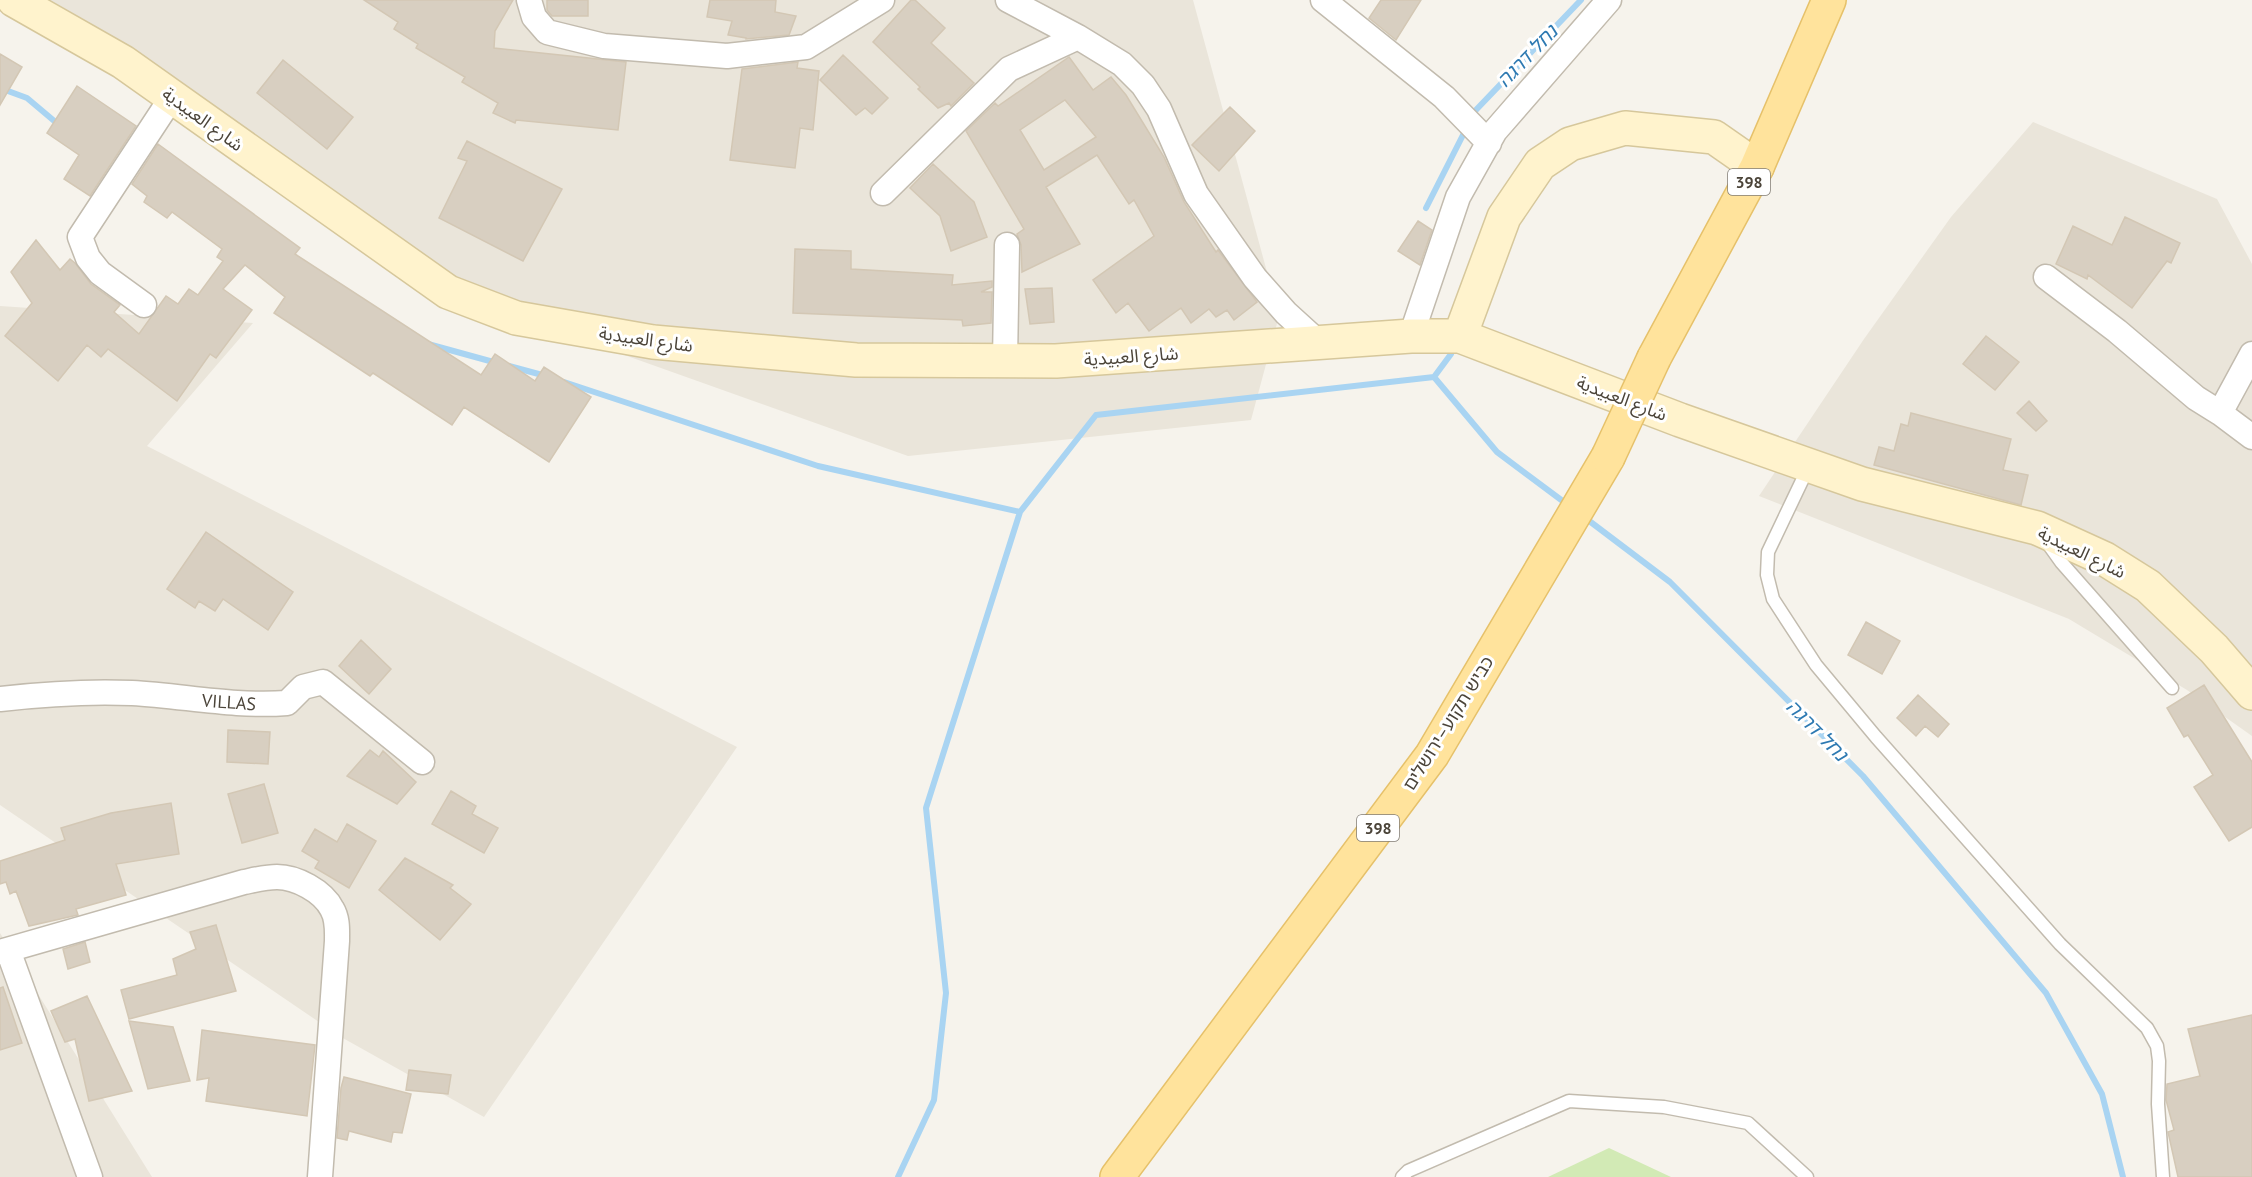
<svg xmlns="http://www.w3.org/2000/svg" width="2252" height="1177" viewBox="0 0 2252 1177" font-family="'PT Sans','Noto Sans Arabic','Noto Sans Hebrew',sans-serif">
<style>
.residential{fill:#eae5da}
.green{fill:#d2eab5}
.lines{fill:none;stroke-linecap:round;stroke-linejoin:round}
.stream{stroke:#a9d4f2;stroke-width:6}
.building{fill:#d8cfc1;stroke:#d3c7b4;stroke-width:1.5;fill-rule:evenodd}
.service-casing{stroke:#c2bbae;stroke-width:15}
.minor-casing{stroke:#c2bbae;stroke-width:27}
.secondary-casing{stroke:#d6c79b;stroke-width:36}
.primary-casing{stroke:#e6c16a;stroke-width:36}
.service{stroke:#fff;stroke-width:12}
.minor{stroke:#fff;stroke-width:24}
.secondary{stroke:#fff3cd;stroke-width:33}
.primary{stroke:#ffe39c;stroke-width:33}
.primary-bridge-casing{stroke:#e6c16a;stroke-width:36;stroke-linecap:butt}
.primary-bridge{stroke:#ffe39c;stroke-width:33}
.labels{text-anchor:middle;dominant-baseline:central;stroke-width:6;stroke-linejoin:round;paint-order:stroke}
.shield{fill:#fff;stroke:#817c74;stroke-width:1.5}
.shield-label{font-size:16px;font-weight:bold;fill:#4b4439}
.street-label{font-size:18px;fill:#4b4439;stroke:#fff}
.water-label{font-size:20px;font-style:italic;fill:#2e7ab2;stroke:#fff}
</style>
<rect width="100%" height="100%" fill="#f6f3ec"/>
<path class="residential" d="M0,0H1193L1279,316L1251,420L908,456L448,292Z
M2033,122L2217,199L2252,264V736L2187,690L2069,619L1759,496L1864,339L1951,217Z
M0,306L253,323L147,446L737,747L484,1117L341,1037L0,805Z
M0,933L152,1177H0Z"/>
<path class="green" d="M1609,1148L1671,1177H1548Z"/>
<g class="lines">
<path class="stream" d="M0,88L27,98L59,125
M1474,112L1581,0
M1426,208L1464,133
M428,344L497,363
M1451,354L1434,377L1497,452L1568,505
M509,366L546,376
M564,382L818,466L1020,512
M1584,517L1670,582L1863,776L2046,993L2102,1094L2123,1177
M898,1177L934,1100L946,993L926,808L1020,512L1096,415L1434,377"/>
</g>
<path class="building" d="M364,0H513L495,31L494,48L626,62L618,130L516,120L515,123L493,113L498,103L462,82L465,77L416,48L418,44L394,29L398,22Z
M547,0H588V16H552L547,10Z
M710,0H776L775,12L796,16L789,35L746,39V38L728,35L732,21L707,17Z
M911,0H915L945,28L931,43L974,83L951,106L949,103L938,108L918,89L920,87L873,42Z
M1381,0H1421L1396,40L1369,18Z
M0,54L22,67L0,105Z
M843,55L888,98L872,114L865,108L856,115L820,80Z
M1069,57L1093,90L1111,77L1126,95L1164,157L1184,202L1216,252L1218,250L1257,302L1234,320L1227,310L1216,317L1209,309L1191,323L1181,308L1149,331L1128,303L1116,313L1093,280L1154,236L1134,200L1129,204L1097,155L1046,187L1080,244L1022,272L1021,245L1017,234L1024,229L966,131L995,103L998,106ZM1065,100L1096,137L1044,170L1020,130Z
M283,60L353,117L327,149L257,93Z
M798,62L797,68L819,71L813,130L800,128L795,168L730,160L742,69Z
M77,86L136,126L90,196L64,179L79,155L47,133Z
M1230,107L1255,131L1219,171L1192,145Z
M467,141L562,189L523,261L439,218L467,161L458,158Z
M158,144L300,248L295,254L481,375L495,354L535,381L544,367L591,397L549,462L464,407L452,425L373,373L370,376L274,313L285,297L245,265L223,289L252,310L216,358L210,354L177,401L108,349L101,357L87,345L58,381L5,336L32,303L11,272L36,240L60,270L70,259L75,263L91,284L120,305L114,312L139,334L166,296L178,304L189,289L198,295L223,261L217,257L222,249L172,212L167,218L144,202L147,196L132,184Z
M933,164L974,202L987,237L951,251L940,216L910,188Z
M2125,217L2180,243L2171,263L2167,261L2132,308L2088,275L2087,279L2056,264L2073,226L2112,245Z
M1418,221L1432,230L1420,265L1398,251Z
M795,249L851,251V269L953,275L952,285L992,281V287L981,292H992L991,323L963,326L962,320L793,313Z
M1052,288L1054,322L1030,324L1025,289Z
M1986,336L2019,362L1995,390L1963,364Z
M2029,401L2047,421L2036,431L2017,413Z
M1911,413L2011,439L2003,470L2028,475L2021,505L1874,465L1879,447L1894,451L1901,424L1908,426Z
M206,532L293,592L268,630L223,599L215,611L199,601L195,608L167,589Z
M1866,622L1900,641L1882,674L1848,655Z
M361,640L391,669L369,694L339,666Z
M2204,685L2252,762V827L2229,841L2194,787L2213,775L2188,735L2184,737L2167,708Z
M1918,695L1949,724L1938,737L1925,726L1916,736L1897,718Z
M228,730L270,732L268,764L227,762Z
M370,750L379,757L383,751L416,782L397,804L347,776Z
M264,784L278,833L242,843L228,794Z
M451,791L476,806L472,814L498,828L484,853L432,824Z
M171,803L179,854L116,864L126,895L76,909L78,915L29,926L16,891L10,894L6,882L0,884V861L65,840L61,828L111,813Z
M347,824L376,841L349,888L315,868L319,861L302,851L315,829L337,842Z
M405,858L453,885L450,888L471,904L440,940L379,890Z
M216,925L236,991L129,1019L121,990L177,975L173,959L196,949L190,932Z
M85,942L90,962L68,969L63,949Z
M3,987L22,1043L0,1050V988Z
M87,996L132,1091L89,1101L75,1039L65,1042L51,1011Z
M2252,1015V1177H2178L2168,1132L2174,1130L2166,1100L2167,1084L2200,1076L2188,1029Z
M129,1021L173,1027L190,1081L148,1089Z
M202,1030L315,1045L307,1116L206,1101L209,1078L197,1080Z
M409,1070L451,1075L448,1094L406,1090Z
M344,1077L411,1094L402,1133L393,1132L391,1142L349,1131L347,1140L337,1138L341,1088Z"/>
<g class="lines">
<defs>
<path id="service" d="M1809,466L1768,552L1767,575L1773,599L1816,665L1876,737L2060,944L2147,1028L2157,1046L2159,1061L2158,1104L2163,1177
M2046,541L2061,562L2172,688
M1402,1177L1408,1171L1569,1101L1664,1107L1748,1123L1807,1177"/>
<path id="minor" d="M529,0L534,17L547,32L604,46L727,56L806,47L882,0
M1008,0L1078,37L1122,64L1143,85L1159,109L1196,194L1255,278L1286,313L1319,343
M1323,0L1444,97L1489,143
M883,193L1009,69L1078,37
M2046,277L2117,331L2196,398L2220,413L2252,437
M144,305L100,273L88,258L80,237L172,97
M1411,336L1458,197L1495,131L1609,0
M1005,361L1007,245
M2220,413L2252,354
M0,699C44,694 88,691 132,693C185,696 235,707 287,703L303,687L323,682L422,762
M8,950L90,1177
M0,952L244,882C254,880 266,877 277,877C296,877 323,891 332,909C338,919 337,930 337,941L320,1177"/>
<path id="secondary" d="M14,0L123,62L448,292L516,318L653,342L856,360L1056,361L1411,336H1460L1680,420L1862,484L2037,528L2105,559L2148,586L2214,649L2252,693
M1460,336L1504,217L1540,164L1570,144L1625,128L1714,137L1757,167"/>
<path id="primary" d="M1654,358L1757,167L1829,0
M1117,1177L1432,755L1608,457"/>
</defs>
<use href="#service" class="service-casing"/>
<use href="#minor" class="minor-casing"/>
<use href="#secondary" class="secondary-casing"/>
<use href="#primary" class="primary-casing"/>
<use href="#service" class="service"/>
<use href="#minor" class="minor"/>
<use href="#secondary" class="secondary"/>
<use href="#primary" class="primary"/>
<defs>
<path id="primary-bridge" d="M1608,457L1654,358"/>
</defs>
<use href="#primary-bridge" class="primary-bridge-casing"/>
<use href="#primary-bridge" class="primary-bridge"/>
</g>
<g class="labels">
<g class="shield">
<rect x="1728" y="169" width="42" height="26" rx="4.5"/>
<rect x="1357" y="815" width="42" height="26" rx="4.5"/>
</g>
<g class="shield-label">
<text x="1749" y="182">398</text>
<text x="1378" y="828">398</text>
</g>
<g class="street-label">
<text transform="translate(203 119) rotate(36)">شارع العبيدية</text>
<text transform="translate(646 339) rotate(8)">شارع العبيدية</text>
<text transform="translate(1131 356) rotate(-4)">شارع العبيدية</text>
<text transform="translate(1622 398) rotate(21)">شارع العبيدية</text>
<text transform="translate(2082 552) rotate(26)">شارع العبيدية</text>
<text transform="translate(229 702) rotate(4)">VILLAS</text>
<text transform="translate(1448 723) rotate(-58)">כביש תקוע–ירושלים</text>
</g>
<g class="water-label">
<text transform="translate(1527 56) rotate(-46)">נחל דרגה</text>
<text transform="translate(1817 730) rotate(45)">נחל דרגה</text>
</g>
</g>
</svg>
